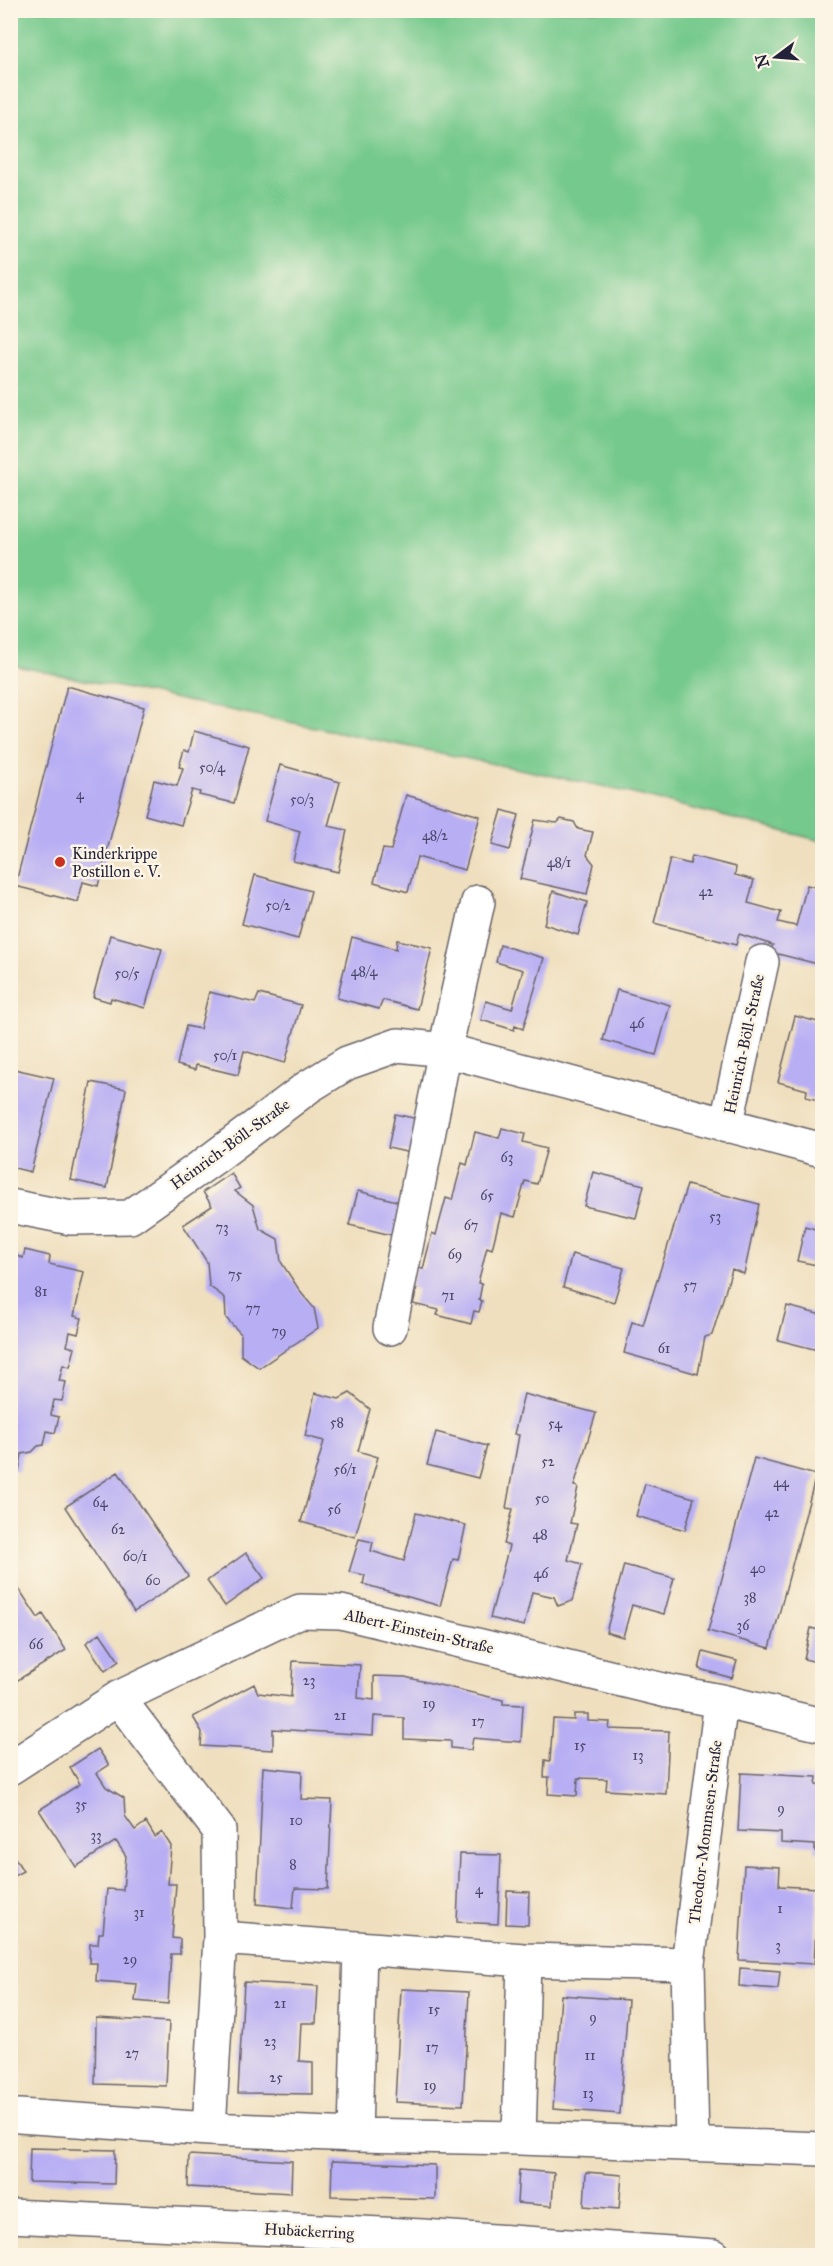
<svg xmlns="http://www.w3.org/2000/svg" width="833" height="2266" viewBox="0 0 833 2266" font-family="'IM FELL Great Primer',serif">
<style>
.green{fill:#75c98c;stroke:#4c7664;stroke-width:1.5}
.building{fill:#b8aef4}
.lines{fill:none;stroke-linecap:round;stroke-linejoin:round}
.minor-casing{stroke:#6a6469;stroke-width:36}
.minor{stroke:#fff;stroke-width:33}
.poi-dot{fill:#c8321e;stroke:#fcf5e5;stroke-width:2}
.labels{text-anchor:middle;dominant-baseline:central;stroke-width:5;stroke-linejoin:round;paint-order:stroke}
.number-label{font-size:14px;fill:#484569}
.poi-label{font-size:16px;fill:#22223b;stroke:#fcf5e5;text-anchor:start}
.street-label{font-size:16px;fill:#22223b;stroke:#fcf5e5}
</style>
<rect width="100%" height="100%" fill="#fcf5e5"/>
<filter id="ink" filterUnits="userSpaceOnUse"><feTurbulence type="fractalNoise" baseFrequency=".0167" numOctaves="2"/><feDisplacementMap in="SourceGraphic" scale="12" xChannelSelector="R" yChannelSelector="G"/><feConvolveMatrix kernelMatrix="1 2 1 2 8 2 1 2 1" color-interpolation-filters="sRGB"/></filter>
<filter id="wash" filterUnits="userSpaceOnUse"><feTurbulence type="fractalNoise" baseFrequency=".008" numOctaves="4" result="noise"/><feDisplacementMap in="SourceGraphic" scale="24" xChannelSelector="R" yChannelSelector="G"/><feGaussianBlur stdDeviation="1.35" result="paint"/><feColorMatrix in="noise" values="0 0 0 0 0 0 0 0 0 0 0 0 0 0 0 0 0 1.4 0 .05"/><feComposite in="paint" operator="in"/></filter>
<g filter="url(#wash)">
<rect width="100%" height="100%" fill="#efdfbe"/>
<path class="green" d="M11,10L822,11V841L602,786L11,665Z"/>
<g id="blocks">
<path class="building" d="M67,686L144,707L98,886L83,882L78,902L15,886Z
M194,731L249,746L234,803L199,795L200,792L192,790L181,825L145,815L154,780L177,786L183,768L179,767L184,750L189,752Z
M280,765L340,782L328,826L347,830L338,872L293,861L300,831L265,821Z
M406,795L480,816L465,870L417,857L408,892L374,882L383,849L391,850Z
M502,810L519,815L510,850L492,845Z
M561,819L574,822L578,829L593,832L587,855L594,864L587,894L520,879L535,820L557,823Z
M692,856L736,867L735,875L754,880L748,903L781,912L778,922L796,926L807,885L822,889V965L770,952L773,945L739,934L736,945L654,923L670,859L690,864Z
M255,875L311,891L298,939L242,924Z
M553,891L587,902L578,935L544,924Z
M110,935L162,949L145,1008L111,998L110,1002L93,997Z
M352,937L396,949L397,940L432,948L417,1009L383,1000L379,1009L337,998Z
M500,945L544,958L523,1029L515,1026L514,1030L481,1020L486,1001L512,1009L523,970L496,962Z
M617,990L670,1005L656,1055L603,1040Z
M209,992L255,1003L259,994L301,1005L285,1063L244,1051L238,1075L196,1065L195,1070L177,1065L186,1026L200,1029Z
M795,1016L822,1023V1101L806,1097L807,1090L778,1082Z
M10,1068L54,1078L31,1172L10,1167Z
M91,1082L126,1089L107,1188L71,1180Z
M395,1114L427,1121L420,1155L388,1148Z
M502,1128L525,1134L523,1142L547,1148L537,1184L525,1181L515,1217L501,1213L492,1249L487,1247L478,1283L482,1284L479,1300L482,1301L479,1312L474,1311L471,1324L437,1315L439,1310L413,1304L417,1289L411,1287L416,1267L423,1269L432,1233L436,1235L446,1198L452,1200L462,1163L467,1165L475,1132L499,1138Z
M593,1172L644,1185L636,1218L584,1206Z
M231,1173L240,1188L235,1191L253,1205L260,1229L278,1239L281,1262L302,1294L314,1308L318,1328L259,1368L241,1355V1334L226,1318L225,1298L209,1286L207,1262L183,1225L212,1206L203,1192Z
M687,1185L759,1204L744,1274L732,1269L712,1335L705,1337L698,1374L624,1353L632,1322L643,1325Z
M358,1191L408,1204L400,1237L349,1225Z
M805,1226L822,1231V1266L797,1261Z
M25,1250L50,1256L49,1264L84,1272L74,1316L82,1318L78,1334L70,1332L67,1346L75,1348L70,1367L63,1365L59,1381L66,1382L62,1401L54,1400L51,1415L59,1417L55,1433L47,1431L44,1445L38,1446L32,1452L22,1454L19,1471L10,1469V1266L13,1255L23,1258Z
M572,1254L624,1268L614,1302L563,1287Z
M787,1306L822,1315V1351L778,1340Z
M315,1393L339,1399L350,1393L370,1409L358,1451L378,1457L355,1537L301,1522L324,1441L305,1436Z
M524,1394L596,1413L574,1486L578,1487L570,1523L577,1524L568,1560L582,1564L572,1601L558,1606L554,1597L532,1592L524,1626L490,1618L509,1546L504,1544L513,1509L506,1508L519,1435L514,1434Z
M436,1432L487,1446L478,1478L427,1465Z
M754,1458L816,1475L770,1648L708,1631Z
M118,1472L188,1576L134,1612L65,1507Z
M645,1484L694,1498L685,1530L636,1516Z
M416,1513L466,1525L458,1560L453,1559L440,1606L363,1584L365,1575L349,1572L359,1539L373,1542L371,1551L404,1561Z
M246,1553L264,1578L225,1606L207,1581Z
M624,1565L674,1578L664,1614L632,1605L623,1637L606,1632Z
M10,1586L13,1589L17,1586L38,1618L43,1614L66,1650L10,1685Z
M811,1628L822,1631L821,1663L804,1659Z
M100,1633L119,1661L105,1671L86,1643Z
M703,1652L737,1661L732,1678L699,1669Z
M293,1661L360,1665L358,1698L374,1700V1676L405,1677L503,1700V1704L523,1705L521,1742L473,1738L471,1750L451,1748V1741L404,1739V1718L374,1716L373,1735L273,1729V1750L201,1746L202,1732L193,1717L254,1684L258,1693L291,1697Z
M574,1714H588V1721L610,1722L609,1729L669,1731L666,1794L606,1790L607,1779L578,1778L577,1796L548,1794L549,1777H544L545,1760L550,1761L553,1719L574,1720Z
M98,1749L109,1765L97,1773L106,1787L124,1798L125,1816L135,1830L146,1822L155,1837L162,1832L171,1846L168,1884H176L172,1938L180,1939V1954H171L168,2004L135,2001L137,1984L96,1981L97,1963H89L90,1944H98L99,1933H103L107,1889L123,1890L126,1856L116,1841L76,1867L39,1810L80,1784L70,1767Z
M263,1767L302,1771L301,1799L332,1800L328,1889L295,1888L293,1908L257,1904Z
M741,1773L817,1777L816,1785H822V1852L815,1851V1845L781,1843V1833L738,1831Z
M10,1850L23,1871L10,1878Z
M460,1854L501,1855L498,1924L457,1922Z
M744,1865L780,1867L779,1886L818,1888L814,1964L739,1960Z
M507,1891L529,1892L528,1925L506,1924Z
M740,1968L780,1971L778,1989L739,1986Z
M244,1982L318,1986L316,2023H301L299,2061L313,2062V2094L238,2093Z
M401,1989L469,1992L463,2105L395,2102Z
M561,1995L628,2000L620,2114L553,2109Z
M96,2018L169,2022L166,2086L95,2084Z
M30,2148L115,2150L114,2184L29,2182Z
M189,2155L292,2161L291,2193L188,2187Z
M332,2161L435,2165V2199L331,2196Z
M519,2170L554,2173L552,2206L517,2203Z
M586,2172L622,2175L619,2209L584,2206Z"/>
</g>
</g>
<g filter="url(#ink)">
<use href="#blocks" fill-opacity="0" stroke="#6a6469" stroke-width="1.5"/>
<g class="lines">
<defs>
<path id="minor" d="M726,1126L762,962
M10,1206L71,1218L130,1217L215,1157L308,1087L347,1063L398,1045L445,1050L822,1150
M390,1328L445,1050L478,902
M118,1698L219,1830L220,1938L209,2129
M10,1768L118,1698L300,1611L341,1612L667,1691L721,1701L822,1725
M220,1938L524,1960L688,1964
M19,2116L209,2129L355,2135L519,2138L822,2149
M355,2135L360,1949
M519,2138L524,1960
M692,2143L688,1964L721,1701
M10,2216L423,2236L714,2256"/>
</defs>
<use href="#minor" class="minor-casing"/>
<use href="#minor" class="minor"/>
</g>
</g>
<circle class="poi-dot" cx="60" cy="862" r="6"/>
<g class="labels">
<g class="number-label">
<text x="212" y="767">50/4</text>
<text x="80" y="794">4</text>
<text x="302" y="799">50/3</text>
<text x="435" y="835">48/2</text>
<text x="559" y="862">48/1</text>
<text x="706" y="891">42</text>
<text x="278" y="905">50/2</text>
<text x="364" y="971">48/4</text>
<text x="127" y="973">50/5</text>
<text x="637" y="1023">46</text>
<text x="225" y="1055">50/1</text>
<text x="507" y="1157">63</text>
<text x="487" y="1195">65</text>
<text x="715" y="1216">53</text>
<text x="471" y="1225">67</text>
<text x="222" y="1227">73</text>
<text x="455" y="1254">69</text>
<text x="235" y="1274">75</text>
<text x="690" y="1285">57</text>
<text x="41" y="1291">81</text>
<text x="448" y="1295">71</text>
<text x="253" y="1308">77</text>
<text x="279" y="1331">79</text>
<text x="664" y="1348">61</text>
<text x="337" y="1422">58</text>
<text x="555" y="1423">54</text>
<text x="548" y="1461">52</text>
<text x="345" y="1469">56/1</text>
<text x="781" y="1482">44</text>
<text x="542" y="1498">50</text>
<text x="100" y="1502">64</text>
<text x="334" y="1509">56</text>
<text x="772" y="1512">42</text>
<text x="118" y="1529">62</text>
<text x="540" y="1534">48</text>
<text x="135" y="1556">60/1</text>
<text x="758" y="1568">40</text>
<text x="541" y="1573">46</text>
<text x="153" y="1580">60</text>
<text x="750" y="1597">38</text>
<text x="743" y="1625">36</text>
<text x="36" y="1644">66</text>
<text x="309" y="1680">23</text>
<text x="429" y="1703">19</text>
<text x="340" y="1715">21</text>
<text x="478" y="1721">17</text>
<text x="580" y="1745">15</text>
<text x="638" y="1755">13</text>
<text x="81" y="1804">35</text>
<text x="781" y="1808">9</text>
<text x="296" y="1820">10</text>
<text x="96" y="1835">33</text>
<text x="293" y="1864">8</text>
<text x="479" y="1889">4</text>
<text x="780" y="1908">1</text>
<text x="139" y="1912">31</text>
<text x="778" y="1945">3</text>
<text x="130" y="1959">29</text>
<text x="280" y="2003">21</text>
<text x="434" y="2009">15</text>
<text x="593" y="2017">9</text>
<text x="270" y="2041">23</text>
<text x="432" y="2047">17</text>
<text x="132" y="2053">27</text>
<text x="590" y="2055">11</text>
<text x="276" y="2077">25</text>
<text x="430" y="2085">19</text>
<text x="588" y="2093">13</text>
</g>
<g class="poi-label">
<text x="72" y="853">Kinderkrippe<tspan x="72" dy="18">Postillon e. V.</tspan></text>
</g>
<g class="street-label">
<text transform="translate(744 1044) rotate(-78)">Heinrich-Böll-Straße</text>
<text transform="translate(230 1144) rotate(-36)">Heinrich-Böll-Straße</text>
<text transform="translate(419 1631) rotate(13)">Albert-Einstein-Straße</text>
<text transform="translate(705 1832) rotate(-83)">Theodor-Mommsen-Straße</text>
<text transform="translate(309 2231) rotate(3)">Hubäckerring</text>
</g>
</g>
<rect width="833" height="2266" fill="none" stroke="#fcf5e5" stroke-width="36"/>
<g transform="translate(776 57) rotate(254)" stroke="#fcf5e5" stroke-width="4.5" paint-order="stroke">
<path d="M0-4.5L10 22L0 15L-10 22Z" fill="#22223b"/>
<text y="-9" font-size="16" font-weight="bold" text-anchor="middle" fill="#22223b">N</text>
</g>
</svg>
